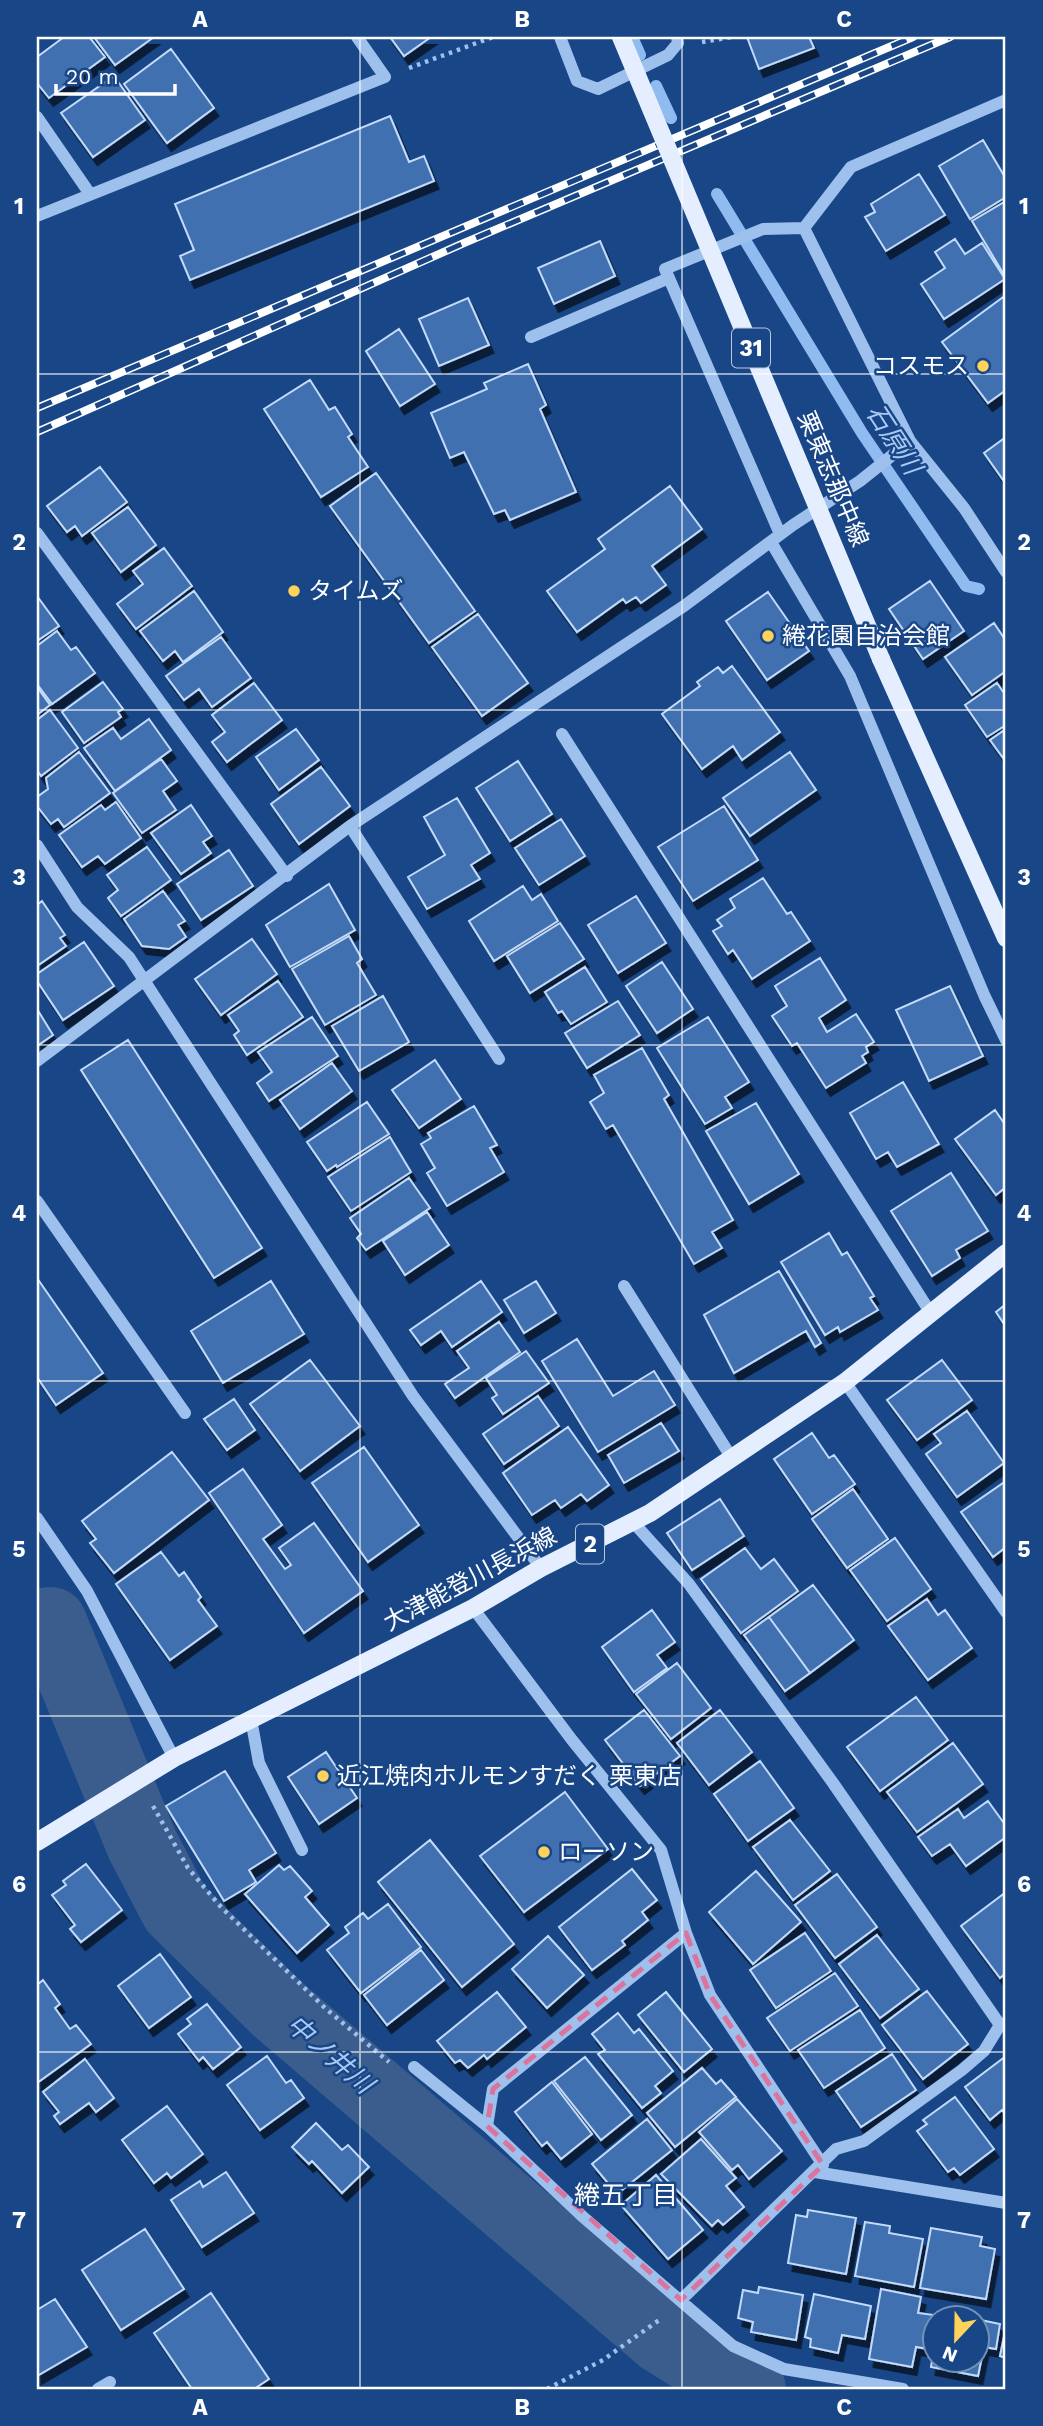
<svg xmlns="http://www.w3.org/2000/svg" width="1043" height="2426" viewBox="0 0 1043 2426" font-family="'Work Sans','Noto Sans JP',sans-serif">
<style>
.lines{fill:none;stroke-linecap:round;stroke-linejoin:round}
.stream{stroke:#90bbf0;stroke-width:12}
.river{stroke:#3a5d8d;stroke-width:72}
.building{fill:#4070b0;stroke:#c3dbfa;stroke-width:2;filter:url(#shadow)}
.path{stroke:#9ec0ed;stroke-width:4.5;stroke-dasharray:3.5 5;stroke-linecap:butt}
.minor{stroke:#9ec0ed;stroke-width:12}
.major{stroke:#e4eeff;stroke-width:18}
.rail-casing{stroke:#fff;stroke-width:8}
.rail{stroke:#184686;stroke-width:5;stroke-dasharray:16;stroke-linecap:butt}
.major-bridge{stroke:#e4eeff;stroke-width:18}
.marked{fill:none;stroke:#da749d;stroke-width:5;stroke-dasharray:14 9;stroke-linejoin:round}
.grid{fill:none;stroke:#fff;stroke-width:2;stroke-opacity:0.55}
.poi-dot{fill:#ffd25a;stroke:#184686;stroke-width:2.5}
.labels{text-anchor:middle;dominant-baseline:central;stroke-width:5;stroke-linejoin:round;paint-order:stroke}
.shield{fill:#184686;stroke:#bac8db;stroke-width:2}
.shield-label{font-size:23px;font-weight:bold;fill:#fff}
.poi-label{font-size:24px;fill:#fff;stroke:#184686;text-anchor:start}
.street-label{font-size:24px;fill:#fff;stroke:#184686}
.water-label{font-size:26px;font-style:italic;fill:#a9caf5;stroke:#184686}
.neighbourhood-label{font-size:26px;fill:#fff;stroke:#184686}
.neatline{fill:none;stroke:#fff;stroke-width:2.5}
.grid-label{font-size:23px;text-anchor:middle;font-weight:bold;fill:#fff}
</style>
<defs>
<filter id="shadow"><feDropShadow dx="4.5" dy="8" stdDeviation="0" flood-color="#0009"/></filter>
</defs>
<rect width="100%" height="100%" fill="#184686"/>
<g class="lines">
<path class="stream" d="M632,37L640,55
M656,86L671,118
M717,194L862,433L966,586L979,589
M37,1595L51,1623"/>
<path class="river" d="M37,1625L51,1623L142,1844L176,1909L279,2010L662,2338L736,2384L750,2389"/>
</g>
<path class="building" d="M64,37L90,38L105,57L49,98L37,83V57Z
M94,37H154L115,65Z
M390,37H431L404,56Z
M747,37H809L814,48L759,69Z
M171,49L214,108L167,143L124,84Z
M114,76L145,120L93,157L61,113Z
M390,116L409,162L424,156L434,181L190,280L180,256L194,250L175,204Z
M983,140L1006,179V197L970,219L939,166Z
M919,174L945,215L886,251L865,217L875,212L871,204Z
M1006,201V272L1003,273L972,221Z
M955,239L965,254L982,243L1005,279L944,319L921,284L945,268L935,252Z
M600,241L615,276L554,304L538,268Z
M1006,295V390L988,403L942,342Z
M468,298L489,345L439,366L419,319Z
M399,329L435,384L400,406L366,351Z
M528,364L546,405L540,409L576,492L510,520L505,510L494,514L464,452L450,458L431,413L487,389L484,383Z
M310,380L329,410L335,407L352,434L348,437L368,467L321,497L264,409Z
M1006,437V484L984,453Z
M100,467L127,502L82,536L75,526L67,532L47,506Z
M376,473L475,611L429,643L330,506Z
M670,486L702,529L652,566L666,585L641,603L636,597L626,603L623,599L577,632L547,591L605,549L598,539Z
M128,507L156,545L121,572L92,533Z
M164,548L192,586L136,629L117,604L143,584L133,571Z
M930,581L964,631L923,659L889,609Z
M194,591L223,632L183,662L175,651L163,661L140,631Z
M768,592L809,651L767,680L726,621Z
M37,596L59,626L37,641Z
M478,614L528,683L482,716L432,647Z
M994,623L1006,641V671L972,695L945,657Z
M57,631L71,650L76,647L95,673L52,704L37,684V646Z
M221,637L251,678L212,707L199,689L184,700L166,676Z
M732,666L780,732L742,760L733,746L702,769L662,714L700,686L697,682L718,667L723,673Z
M103,682L123,709L118,712L121,717L84,743L62,712Z
M254,683L282,720L227,762L212,742L225,732L212,715Z
M997,683L1006,696V725L987,737L965,705Z
M37,687L50,705L37,715Z
M50,710L78,748L41,776L37,770V720Z
M149,719L171,750L115,791L84,748L113,728L121,739Z
M296,729L319,760L279,790L256,757Z
M1006,729V762L990,740Z
M79,752L110,793L64,827L58,819L51,824L37,806V797L48,789L46,778Z
M790,752L816,790L750,836L723,798Z
M161,759L177,781L163,791L176,810L142,833L113,793Z
M518,761L552,814L510,841L476,788Z
M321,767L350,806L299,844L271,804Z
M457,798L490,853L471,865L480,879L427,909L408,877L445,855L424,817Z
M116,802L141,838L105,864L98,856L82,867L59,835L101,805L105,810Z
M191,805L212,836L203,842L211,853L181,874L151,833Z
M724,806L758,860L693,901L658,847Z
M561,819L585,856L539,885L515,848Z
M147,847L171,880L121,916L108,898L118,890L107,875Z
M229,850L253,886L201,920L177,884Z
M763,878L787,914L791,912L810,941L752,979L733,950L728,954L713,931L722,926L717,920L735,908L730,899Z
M329,884L355,930L290,967L266,925Z
M523,886L532,900L541,894L558,921L494,961L469,921Z
M163,891L185,921L178,925L186,937L169,949L142,946L124,919Z
M636,896L666,943L618,973L588,925Z
M42,901L65,935L60,938L66,946L37,966V905Z
M560,923L584,959L530,993L507,956Z
M349,936L362,959L357,963L376,995L325,1025L292,969Z
M252,939L277,974L221,1015L195,979Z
M84,942L114,986L63,1020L37,981V974Z
M820,958L846,1000L819,1018L827,1032L856,1014L874,1042L866,1047L868,1052L862,1056L866,1063L826,1088L797,1043L792,1046L772,1016L787,1006L775,986Z
M662,962L693,1009L657,1033L626,986Z
M585,967L607,1002L571,1024L562,1011L558,1013L545,992Z
M278,981L303,1017L247,1055L234,1035L239,1031L228,1015Z
M950,986L983,1056L929,1081L896,1010Z
M383,996L409,1042L359,1071L332,1026Z
M618,1001L640,1035L587,1068L565,1033Z
M37,1009L53,1035L37,1046Z
M312,1017L338,1056L269,1101L257,1083L272,1072L258,1052Z
M708,1017L749,1082L725,1097L732,1108L705,1124L657,1048Z
M128,1040L262,1248L214,1278L81,1070Z
M642,1048L669,1095L664,1099L733,1220L712,1232L722,1248L694,1264L613,1125L606,1129L590,1102L604,1093L594,1075Z
M435,1060L461,1099L419,1128L392,1090Z
M332,1063L352,1091L300,1129L280,1100Z
M903,1082L939,1144L897,1167L888,1152L876,1159L850,1113Z
M367,1102L389,1134L337,1167L336,1165L327,1171L307,1142Z
M756,1103L799,1174L749,1204L706,1131Z
M474,1106L497,1145L490,1148L504,1172L447,1206L427,1173L435,1168L421,1144L431,1138L428,1133Z
M995,1110L1006,1126V1187L996,1195L955,1139Z
M390,1137L411,1172L351,1211L328,1177Z
M951,1173L988,1231L956,1250L960,1258L932,1276L891,1211Z
M409,1178L430,1208L366,1250L357,1238L361,1234L350,1218Z
M427,1212L449,1245L405,1275L383,1241Z
M829,1233L842,1255L847,1252L874,1296L870,1298L878,1310L840,1332L838,1327L825,1335L781,1262Z
M779,1271L821,1343L815,1347L806,1331L734,1373L704,1315Z
M37,1278L103,1373L56,1405L37,1377Z
M271,1281L304,1334L223,1383L191,1331Z
M481,1281L502,1312L452,1347L441,1331L421,1345L410,1330Z
M536,1281L556,1313L524,1333L504,1300Z
M1006,1304V1327L996,1312Z
M499,1322L520,1352L455,1398L445,1384L469,1368L457,1351Z
M577,1339L613,1396L654,1371L675,1405L598,1452L542,1361Z
M526,1351L549,1383L503,1414L492,1398L497,1395L486,1378Z
M310,1360L360,1426L300,1471L250,1404Z
M942,1360L972,1400L917,1440L887,1400Z
M538,1396L559,1426L504,1464L483,1434Z
M234,1399L255,1430L227,1450L204,1419Z
M967,1411L1004,1463L957,1497L926,1454L941,1443L934,1434Z
M661,1423L679,1451L624,1483L608,1455Z
M568,1427L609,1485L587,1501L581,1494L561,1508L555,1500L532,1515L503,1473Z
M812,1433L829,1458L834,1455L855,1484L812,1514L774,1459Z
M364,1447L419,1525L368,1562L312,1483Z
M172,1452L209,1500L114,1573L90,1543L96,1539L82,1521Z
M243,1469L282,1525L263,1539L285,1569L291,1565L279,1548L314,1523L363,1591L304,1633L209,1493Z
M1006,1481V1547L993,1557L961,1512Z
M853,1489L888,1539L847,1568L812,1519Z
M720,1499L744,1536L692,1570L667,1533Z
M895,1538L931,1589L887,1621L850,1570Z
M745,1548L761,1569L774,1559L798,1591L741,1633L701,1579Z
M161,1552L179,1576L184,1572L201,1597L198,1600L217,1626L170,1660L116,1584Z
M813,1585L854,1640L810,1673L769,1617Z
M927,1599L938,1615L945,1610L972,1648L928,1680L888,1626Z
M652,1610L675,1642L657,1655L667,1668L634,1692L602,1647Z
M769,1617L810,1673L785,1691L744,1635Z
M677,1663L711,1708L671,1739L636,1694Z
M916,1697L948,1740L880,1791L847,1747Z
M644,1710L680,1756L640,1786L605,1740Z
M720,1710L752,1752L709,1785L677,1743Z
M953,1743L983,1784L917,1832L887,1792Z
M326,1752L357,1798L319,1824L288,1777Z
M760,1761L794,1808L748,1841L714,1794Z
M225,1771L276,1853L249,1870L256,1882L224,1901L166,1806Z
M565,1792L608,1849L524,1912L480,1856Z
M988,1801L1006,1826V1837L966,1866L950,1844L932,1856L918,1837L958,1809L964,1818Z
M790,1820L830,1871L793,1900L753,1847Z
M430,1840L514,1944L462,1987L378,1882Z
M86,1864L122,1910L81,1942L70,1929L75,1925L52,1895L66,1885L63,1881Z
M279,1865L284,1870L290,1866L312,1891L305,1897L329,1925L297,1953L245,1894Z
M632,1869L657,1900L642,1912L648,1920L622,1941L625,1945L592,1970L559,1927Z
M756,1871L801,1922L753,1964L709,1912Z
M837,1874L877,1927L835,1958L795,1905Z
M1006,1892V1973L1000,1978L961,1926Z
M388,1904L421,1947L361,1993L327,1950L349,1933L345,1927L363,1913L368,1919Z
M805,1933L831,1971L776,2008L750,1970Z
M877,1935L919,1989L880,2018L839,1964Z
M548,1936L584,1975L547,2008L512,1969Z
M421,1950L444,1980L387,2025L364,1995Z
M160,1954L191,1997L149,2028L118,1986Z
M835,1973L858,2006L790,2051L767,2018Z
M43,1980L60,2004L55,2008L70,2029L76,2025L91,2044L37,2083V1985Z
M927,1991L968,2044L923,2079L882,2025Z
M497,1992L526,2027L487,2059L484,2055L468,2068L460,2060L455,2063L437,2041Z
M666,1992L712,2049L684,2072L638,2015Z
M207,2004L241,2047L213,2069L203,2057L199,2061L178,2034L191,2024L187,2019Z
M860,2010L885,2048L824,2088L798,2050Z
M618,2013L634,2033L639,2029L673,2071L655,2086L661,2093L642,2108L598,2054L605,2050L592,2034Z
M892,2054L916,2090L861,2127L836,2091Z
M267,2056L286,2083L291,2080L304,2098L260,2130L227,2085Z
M1006,2056V2115L1002,2110L990,2120L965,2087Z
M585,2057L632,2115L601,2140L554,2081Z
M85,2059L114,2098L96,2112L89,2103L60,2124L54,2116L59,2112L43,2092Z
M702,2068L716,2084L721,2080L736,2097L675,2147L647,2113Z
M552,2082L592,2134L561,2159L547,2142L542,2146L515,2112Z
M955,2097L994,2149L960,2175L954,2168L948,2172L917,2131L927,2124L923,2120Z
M737,2099L782,2151L749,2179L738,2165L732,2170L699,2132Z
M167,2106L203,2154L171,2178L167,2173L154,2183L122,2140Z
M647,2119L672,2150L617,2194L592,2164Z
M316,2123L342,2150L348,2145L369,2167L342,2193L312,2161L309,2164L292,2147Z
M701,2139L736,2178L726,2186L744,2207L723,2225L718,2220L712,2226L661,2174Z
M226,2172L254,2213L202,2247L171,2200L200,2181L203,2187Z
M656,2175L703,2230L668,2259L621,2205Z
M808,2210L856,2218L846,2274L788,2263L796,2215L807,2217Z
M865,2222L890,2226L889,2233L923,2239L914,2287L855,2276Z
M931,2228L982,2237L980,2246L995,2249L986,2299L920,2288Z
M145,2229L184,2289L121,2330L82,2270Z
M759,2287L803,2295L796,2340L751,2332L753,2322L738,2318L743,2290L758,2293Z
M881,2289L921,2297L918,2313L934,2315L928,2349L916,2347L912,2367L869,2359Z
M211,2293L269,2379L254,2389H192L154,2333Z
M814,2294L871,2306L865,2339L842,2335L838,2353L810,2347L811,2339L805,2337Z
M55,2299L87,2347L37,2376V2310Z
M976,2319L1000,2324L996,2349L984,2347L978,2376L931,2367L934,2347V2360H976Z
M1006,2327V2358L1000,2356Z"/>
<g class="lines">
<path class="path" d="M702,42L732,37
M409,68L493,37
M153,1806L188,1868L221,1907L325,2008L389,2062
M547,2389L603,2360L662,2318"/>
<path class="minor" d="M560,37L577,81L598,89L668,55L678,43L677,37
M37,117L90,194
M37,216L385,77L357,37
M804,228L910,441
M531,337L669,278
M37,533L287,876
M780,534L665,269L763,229L804,228L851,167L1006,100
M771,542L850,676L985,997L1006,1040
M562,734L932,1315
M350,826L499,1059
M37,845L77,907L129,957L413,1396L541,1568
M37,1061L350,826L684,606L793,525L860,481L910,441L964,508L1006,572
M37,1201L185,1413
M624,1286L733,1460
M845,1382L1006,1612
M37,1518L87,1591L174,1758
M633,1522L689,1584L833,1783L1000,2025
M473,1608L572,1740L661,1850L686,1933L710,1995L823,2165
M251,1719L259,1763L302,1850
M686,1933L493,2089L487,2126L582,2216L733,2346L784,2369L903,2389
M414,2067L487,2126
M815,2172L1006,2203
M681,2300L836,2149L864,2141L962,2070L984,2051L1000,2025L1006,2023
M98,2389L110,2382"/>
<path class="major" d="M881,659L1006,938
M37,1842L174,1758L473,1608L541,1568L650,1513L845,1382L1006,1253"/>
<defs>
<path id="rail" d="M37,408L913,37
M37,432L464,243L950,37"/>
</defs>
<use href="#rail" class="rail-casing"/>
<use href="#rail" class="rail"/>
<path class="major-bridge" d="M621,37L881,659"/>
</g>
<path class="marked" d="M686,1933L710,1995L823,2165L681,2300L487,2126L493,2089Z"/>
<path class="grid" d="M360,37V2389M682,37V2389M37,374H1006M37,710H1006M37,1045H1006M37,1381H1006M37,1716H1006M37,2052H1006"/>
<g class="poi-dot">
<circle cx="983" cy="366" r="7"/>
<circle cx="294" cy="591" r="7"/>
<circle cx="768" cy="636" r="7"/>
<circle cx="323" cy="1776" r="7"/>
<circle cx="544" cy="1852" r="7"/>
</g>
<g class="labels">
<g class="shield">
<rect x="732" y="328.5" width="38" height="39" rx="5"/>
<rect x="576" y="1524.5" width="28" height="39" rx="5"/>
</g>
<g class="shield-label">
<text x="751" y="348">31</text>
<text x="590" y="1544">2</text>
</g>
<g class="poi-label">
<text x="969" y="366" text-anchor="end">コスモス</text>
<text x="308" y="591">タイムズ</text>
<text x="782" y="636">綣花園自治会館</text>
<text x="337" y="1776">近江焼肉ホルモンすだく 栗東店</text>
<text x="558" y="1852">ローソン</text>
</g>
<g class="street-label">
<text transform="translate(833 479) rotate(67)">栗東志那中線</text>
<text transform="translate(470 1579) rotate(-28)">大津能登川長浜線</text>
</g>
<g class="water-label">
<text transform="translate(894 439) rotate(57)">石原川</text>
<text transform="translate(330 2054) rotate(41)">中ノ井川</text>
</g>
<g class="neighbourhood-label">
<text x="626" y="2195">綣五丁目</text>
</g>
</g>
<rect width="1043" height="2426" fill="none" stroke="#184686" stroke-width="77"/>
<g transform="translate(956 2339) rotate(202)"><circle r="33" fill="#184686" stroke="#7490b6" stroke-width="2"/>
<path d="M0-5L12 26L0 18L-12 26Z" fill="#ffd25a"/>
<text y="-10" font-size="19" font-weight="bold" text-anchor="middle" fill="#ffffff">N</text>
</g>
<path d="M56 84v10h119v-10" fill="none" stroke="#ffffff" stroke-width="3.5"/>
<text x="66" y="84" font-size="21" fill="#ffffff" stroke="#184686" stroke-width="5" paint-order="stroke">20 m</text>
<rect x="38" y="38" width="966" height="2350" class="neatline"/>
<g class="grid-label">
<text x="200" y="27">A</text>
<text x="522" y="27">B</text>
<text x="844" y="27">C</text>
<text x="19" y="214">1</text>
<text x="1024" y="214">1</text>
<text x="19" y="550">2</text>
<text x="1024" y="550">2</text>
<text x="19" y="885">3</text>
<text x="1024" y="885">3</text>
<text x="19" y="1221">4</text>
<text x="1024" y="1221">4</text>
<text x="19" y="1557">5</text>
<text x="1024" y="1557">5</text>
<text x="19" y="1892">6</text>
<text x="1024" y="1892">6</text>
<text x="19" y="2228">7</text>
<text x="1024" y="2228">7</text>
<text x="200" y="2415">A</text>
<text x="522" y="2415">B</text>
<text x="844" y="2415">C</text>
</g>
</svg>
